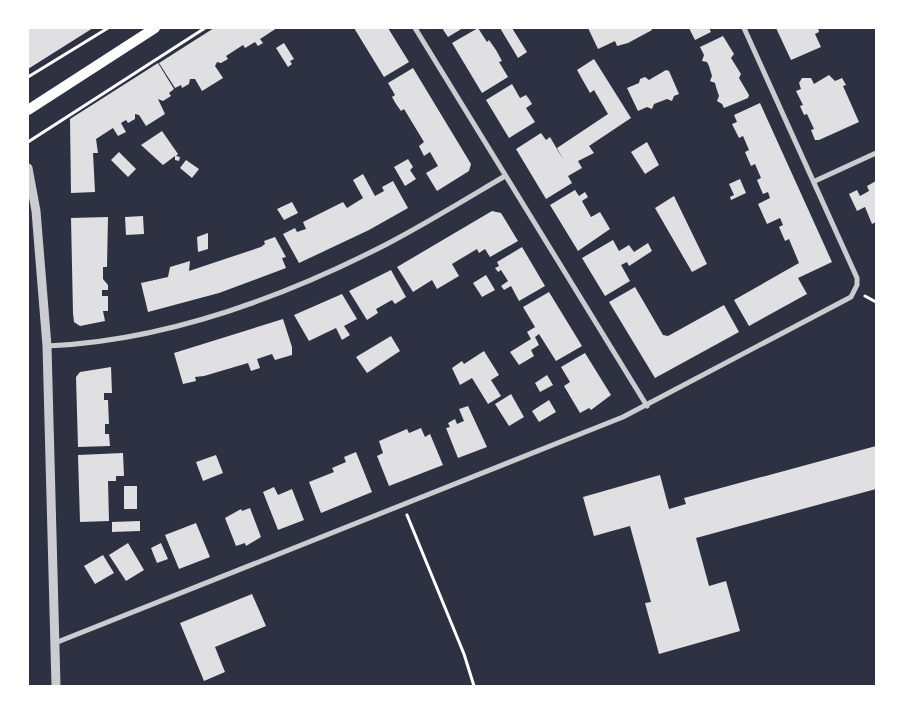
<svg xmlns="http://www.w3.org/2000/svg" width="904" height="714" viewBox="0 0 904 714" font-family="Manrope,sans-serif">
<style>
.building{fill:#e0e0e3}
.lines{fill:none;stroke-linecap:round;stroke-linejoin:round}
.path{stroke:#fff;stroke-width:3}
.minor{stroke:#caccd0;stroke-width:5}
.tertiary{stroke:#caccd0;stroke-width:9}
.secondary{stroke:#fff;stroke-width:10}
</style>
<rect width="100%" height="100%" fill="#2d3142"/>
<path class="building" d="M28,28H93L28,69Z
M214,28H277L260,39L263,43L258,46L255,42L245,48L243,45L226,56L228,59L221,63L217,62L215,66L223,78L202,91L195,79H190L189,84L182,88L181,85L175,88L159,63Z
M354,28H388L409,62L384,77Z
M442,28H463L448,37Z
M478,28L487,42L489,40L496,50L502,61L499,62L508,77L482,93L452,43Z
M500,28H512L527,52L518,58Z
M588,28H651L652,30L628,43L617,46L615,41L598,49Z
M689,28H709L711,32L695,40Z
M776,28H818L819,32L815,34L821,47L791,60Z
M723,36L734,54L731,58L741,74L739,78L749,95L748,98L724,108L722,104L717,101L719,96L716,87L715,83L710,81L712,76L709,66L707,62L702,61L704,55L700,47Z
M284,43L294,59L290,61L292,64L288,67L276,48Z
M594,59L631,118L589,146L594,153L578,161L582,168L568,176L572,183L546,199L516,149L541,133L546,140L550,137L564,161L557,148L608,114L594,90L590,93L577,70Z
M158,63L174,89L169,93L171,96L163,101L158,99L165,114L146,126L139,115L135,114V119L128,123L126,120L121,123L126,132L118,136L113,128L96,139L98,153H93L95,192L71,193L70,119Z
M413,68L471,164L469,171L437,191L426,173L438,166L430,152L424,156L419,146L424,142L404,109L401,111L396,104L392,97L395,95L388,83Z
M666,70L669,71L679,94L674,96L672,101L667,99L654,104L652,109L647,107L638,111L627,88L639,83L640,79L645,77L649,80Z
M829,75L835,81L842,78L846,85L843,86L859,122L819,140H815L811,130L814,129L807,114L804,115L800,106L803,105L796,91L801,89L799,83L802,78H811L814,84Z
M512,84L520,98L526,95L529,99L532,104L526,108L535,122L509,138L486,100Z
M760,103L832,262L798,278L807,294L749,326L734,300L799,263L789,239L785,241L779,227L783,225L780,218L767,224L758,204L770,198L768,192L763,194L757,180L761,178L755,164L751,166L745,152L749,150L743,136L739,138L732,124L737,122L734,115Z
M162,131L178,154L176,156L180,157L179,161L175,160V156L163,165L141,145Z
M647,142L659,165L645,174L631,152Z
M119,152L136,169L128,177L111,160Z
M408,159L413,167L410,170L416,179L405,186L394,167Z
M186,160L199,169L192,178L180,168Z
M363,174L375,196L384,191L382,187L393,181L408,208L369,230L299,263L283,234L295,228L297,232L306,229L303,222L343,202L347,208L363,198L353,180Z
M740,179L746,193L731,200L730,197L734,195L729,184Z
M876,181V222L872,224L865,207L857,211L849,194L857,190L860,196L869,191L867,186Z
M575,190L579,196L585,192L588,197L582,201L591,217L600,212L610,229L578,251L550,205Z
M674,196L707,264L692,272L655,208Z
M292,202L298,213L284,220L277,209Z
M492,211L501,213L518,241L490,257L485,249L479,253L477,249L452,264L459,276L437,289L432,280L413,292L397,267Z
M143,216L144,234L126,235L125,217Z
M108,217L107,267H103V279L108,285V290H102V296H108V311H103L105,321L80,326L74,322L73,313L71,218Z
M208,233V249L198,252L197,237Z
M275,237L286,257L282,258L286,268L219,293L148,312L141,283L168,277L170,267L190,261L189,271L261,247L265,244L264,241Z
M613,240L619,251L629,245L634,252L648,243L652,251L629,266L627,262L621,265L630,281L605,296L582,258Z
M522,247L545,286L519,301L511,286L504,290L501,286L508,281L501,270L498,272L495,268L499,266L497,262Z
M391,270L406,297L395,304L392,300L376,309L378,313L367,320L349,291Z
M486,275L495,290L482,297L473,283Z
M635,287L663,335L668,336L724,305L739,332L655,378L609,302Z
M549,292L582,346L556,361L539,334L535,337L539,345L531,350L534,356L519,365L510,352L531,339L527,332L535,327L523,307Z
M342,294L357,319L344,326L350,335L342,340L336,328L309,341L294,315Z
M283,319L292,347V355L275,360L272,354L257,359L260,368L251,371L248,363L204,376L195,377L196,381L183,384L174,353Z
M391,336L400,351L367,373L356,357Z
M484,351L499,375L491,380L501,396L488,404L472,378L460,385L452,368L462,361L464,364Z
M585,353L611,395L591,410L589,408L580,413L564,386L570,382L561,367Z
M111,367L112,393H104V400H108L109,424H105V434H109L110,446L78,447L76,377L80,372Z
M547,375L553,385L540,392L535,383Z
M511,394L524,417L509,426L495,404Z
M549,400L556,412L539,422L532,411Z
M468,406L487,447L458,458L446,428L450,427L448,423L455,419L457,424L464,421L459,409Z
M421,428L425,437L430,434L443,465L389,486L377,456L383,453L379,441L407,429L409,433Z
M876,446V489L696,538L709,586L726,581L740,631L659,654L645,603L651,602L630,526L594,536L583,497L660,475L669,509L686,504L684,498Z
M356,452L372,492L321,513L309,482L334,472L332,468L346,462L344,457Z
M123,453L124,476H116V481H108L109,521L80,522L78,455Z
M216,455L223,473L203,481L196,462Z
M124,486H137V509H124Z
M274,487L278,495L292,489L304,520L278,530L263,492Z
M250,508L261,537L246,546L245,543L236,546L225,518L241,509L242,511Z
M140,521V531L112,532V522Z
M196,523L210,557L179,569L165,535Z
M128,543L144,570L126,581L109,555Z
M161,543L168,559L157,563L151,548Z
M103,555L114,573L95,584L84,566Z
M252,594L266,626L215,647L225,672L204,681L180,623Z"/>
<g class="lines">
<path class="path" d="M28,77L108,28
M28,142L205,28
M865,296L876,302
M407,515L464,654L474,686"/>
<path class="minor" d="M415,28L647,406
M815,181L876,153
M47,346C166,341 282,298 387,244C427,223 466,199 505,176
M55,643L623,417L851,297L857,285V278L744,28"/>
<path class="tertiary" d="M28,168L36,211L47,346L56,686"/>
<path class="secondary" d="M28,110L155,28"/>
</g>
<rect width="904" height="714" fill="none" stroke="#ffffff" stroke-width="58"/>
</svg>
